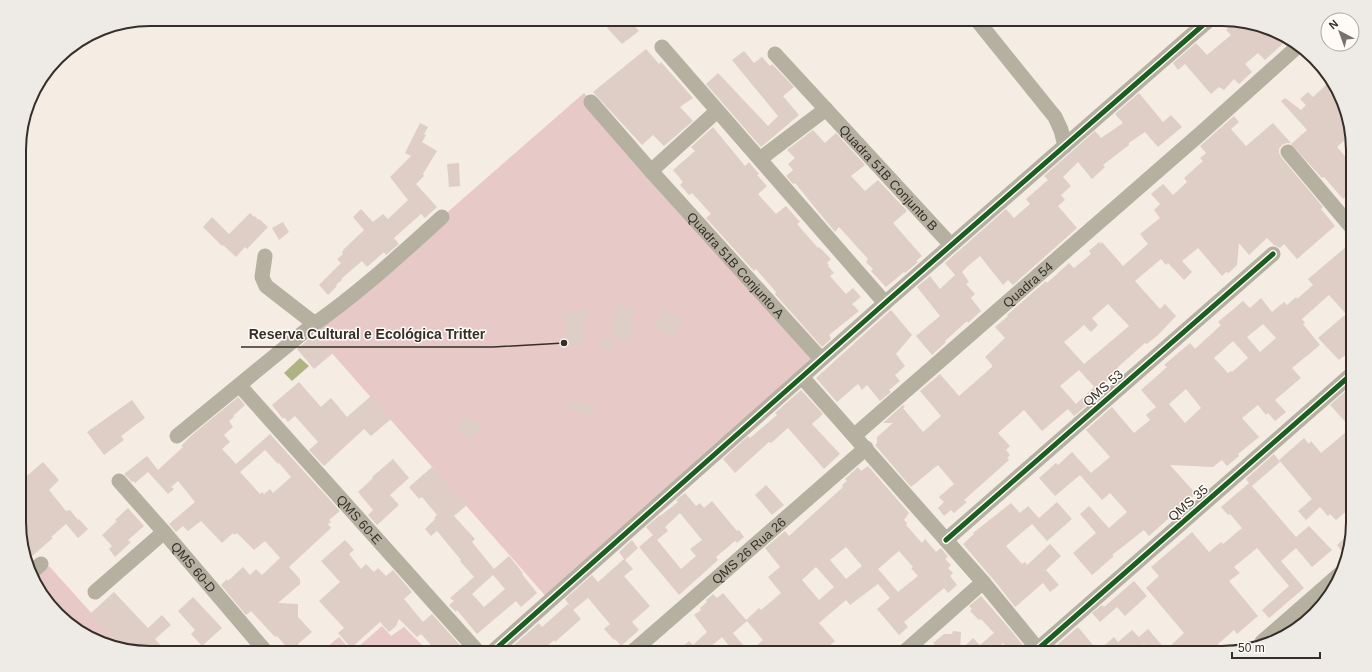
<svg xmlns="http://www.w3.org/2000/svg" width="1372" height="672" viewBox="0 0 1372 672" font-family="Arial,sans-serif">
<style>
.green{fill:#e7c9c7}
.water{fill:#aeb384}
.building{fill:#dfcec6;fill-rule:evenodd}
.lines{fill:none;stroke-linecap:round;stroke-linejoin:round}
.minor{stroke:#b6b0a1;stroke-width:15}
.cycleway-casing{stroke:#fefbf7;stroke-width:8}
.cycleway{stroke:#1b5e20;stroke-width:5}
.labels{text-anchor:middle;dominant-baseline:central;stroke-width:3;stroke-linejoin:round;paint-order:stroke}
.street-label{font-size:13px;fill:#362f29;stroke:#fefbf7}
.rim{fill:none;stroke:#362f29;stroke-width:2}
.leader{fill:none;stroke:#362f29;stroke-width:1.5}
.callout-dot{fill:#362f29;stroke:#fefbf7;stroke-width:1.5}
.callout-label{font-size:14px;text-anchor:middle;font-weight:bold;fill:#362f29;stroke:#fefbf7;stroke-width:3;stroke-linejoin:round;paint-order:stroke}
</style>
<rect width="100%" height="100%" fill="#f5ece3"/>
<path class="green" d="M584,93L819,359L549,600L309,327L442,217Z
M49,566L121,646L92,640L46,602L36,578Z
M382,626L391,636L404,627L422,645L419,648L423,653H362L363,652L358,647Z
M339,637L353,653H320Z"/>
<path class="water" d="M300,358L309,366L292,381L284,373Z"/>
<path class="building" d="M616,19H628L639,31L622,44L607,28Z
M1221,19L1280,32L1288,39L1265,60L1258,53L1245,64L1252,72L1239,84L1234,79L1224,90L1219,87L1211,94L1185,64L1178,70L1173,63L1196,43L1207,55L1231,35L1226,30L1228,28Z
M646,49L659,64L661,62L693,98L680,107L693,121L664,146L653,135L642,145L593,92Z
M744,51L754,63L762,57L770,66L772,64L794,87L783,96L799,115L761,147L706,84L718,73L768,126L778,116L732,60Z
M1330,81L1352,133L1337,147L1352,164V191L1343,199L1324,177L1322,178L1291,144L1307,130L1281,101L1285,98L1301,110L1306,105L1300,99L1308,92L1313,97Z
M1139,93L1163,122L1171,115L1182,127L1158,147L1145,132L1129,143V145L1103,165L1105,167L1092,179L1078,162L1063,177L1071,186L1061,195L1065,200L1058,206L1077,228L1013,285L1008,280L1003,285L980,256L968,266L962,272L969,282L966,284L975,294L971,298L981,311L968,323L967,321L945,341L946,342L932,355L916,336L940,316L917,287L930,276L940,289L955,275L945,263L1006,209L1014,218L1030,204L1026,199L1048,180L1044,176L1095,131L1101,138L1123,123L1115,114Z
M1234,116L1239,122L1231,129L1246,146L1273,123L1291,143H1286L1282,145L1279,149V153L1281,157L1323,207L1321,209L1335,226L1297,259L1284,244L1280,248L1274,245L1267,238L1249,255L1239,243L1237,265L1229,273L1226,272L1222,276L1198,248L1182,261L1192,272L1184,280L1168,263L1166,265L1161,259L1135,281L1160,309L1165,304L1176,316L1158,335L1147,344L1145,343L1118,367V368L1110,375L1112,377L1097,390L1100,394L1074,416L1068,409L1042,431L1024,410L998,433L1010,446L1006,450L1010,455L1007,458L1009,460L964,500L967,502L954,513L951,510L944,516L938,508L944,502L939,497L954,484L938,465L911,487L875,445L877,443V437L893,423H883L903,405L905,407L903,408L923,432L941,416L920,391L940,374L959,396L992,367V365L985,357L1005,338L995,327L1008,316L1007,315L1046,281L1047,283L1069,263L1074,268L1091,254L1089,251L1099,242L1101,244L1102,242L1123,266L1148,244L1140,234L1160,218L1154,210L1160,204L1151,194L1163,184L1173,195L1187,182L1184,178L1203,161L1200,158L1206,153L1200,146ZM1108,304L1129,326L1084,364L1064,342L1084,325L1091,332L1098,325L1092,318ZM1079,370L1097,390L1094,387L1076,404L1060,386Z
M420,123L428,127L424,134L426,135L422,142L437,151L423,174L424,176L416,184L437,207L425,218L421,214L394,238L399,244L386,255L384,252L367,267L362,261L341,279L342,280L337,284L336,287L328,295L319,285L341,263L337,259L343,254L342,252L344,249L364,230L353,217L361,209L373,222L383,214L388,219L408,200L390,177L411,156L405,153Z
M713,127L745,166L749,162L759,174L757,175L767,186L758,194L776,214L786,206L800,222L797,224L818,248L819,247L831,259L827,263L829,265L828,266L834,273L830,276L846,294L853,288L861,297L852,304L859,311L829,335L831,339L822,347L775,294L776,292L756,269L754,271L706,218L711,214L692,193L689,195L680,185L683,182L673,170L695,151L691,147Z
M813,130L825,143L836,133L865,165L851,176L865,191L878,180L907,211L893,223L922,256L916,261L918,262L905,273L904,272L886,287L871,271L873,269L866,262L868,259L839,227L835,232L795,183L793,184L786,176L793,170L788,164L795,158L787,150Z
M459,163L460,186L449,187L447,164Z
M250,213L254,217L255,216L258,220L259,219L268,227L247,249L245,247L236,257L223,245L222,246L203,227L212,217L229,234Z
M283,222L289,232L279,240L272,228Z
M1352,242V300L1348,304L1352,308L1353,349L1339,360L1318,338L1346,314L1329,295L1302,319L1305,323L1303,324L1320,345L1292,368L1301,378L1275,400L1286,412L1275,421L1268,413L1266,415L1258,405L1242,418L1259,437L1238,454L1239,456L1227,466L1222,460L1213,467L1170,465L1196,494L1149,536L1144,530L1112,555L1114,556L1092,575L1073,553L1096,533L1080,514L1089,506L1109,528L1127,512L1110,493L1102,500L1080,475L1055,496L1039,478L1056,463L1058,465L1072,452L1091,473L1110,457L1086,430L1112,407L1134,433L1150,420L1146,415L1156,407L1141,390L1167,367L1164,365L1190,343L1195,349L1221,325L1218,322L1243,301L1250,308L1261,298L1272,312L1284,302L1287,305L1296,297L1297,299L1313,285L1308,279ZM1263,324L1276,338L1260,352L1247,337ZM1233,341L1248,358L1232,372L1231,371L1228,373L1214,358ZM1186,389L1201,408L1185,423L1169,404Z
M618,305L636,309L629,341L610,336Z
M586,308L589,319L581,321L586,343L569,347L563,312Z
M663,309L683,318L674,337L654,328Z
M891,310L912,335L896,354L905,366L895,375L900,381L889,390L891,392L880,401L867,385L862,390L858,384L837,402L816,378Z
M316,333L332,351L333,353L314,369L297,349Z
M602,337L615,340L611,352L598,348Z
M299,382L321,407L331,398L347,417L371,396L391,419L371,436L364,429L324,466L309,450L318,442L295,416L288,422L284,417L283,419L272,405Z
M801,390L823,414L812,424L840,454L824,469L788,428L771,443L769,442L735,473L723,459L748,436L750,438L777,415L775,413Z
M1347,390L1352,396L1349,400L1353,404V516L1348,510L1336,520L1330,514L1328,516L1320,507L1306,520L1298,511L1312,499L1279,460L1304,438L1309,444L1311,441L1321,453L1351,428L1330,405Z
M238,397L245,405L233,416L234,417L229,421L233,427L224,435L230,442L222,449L236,464L270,434L340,511L329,520L331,522L328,524L331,528L289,567L300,579V584L278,603L298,604V617L312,632L298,644L300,646L292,653L277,636L275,637L251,611L246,615L221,585L227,579L228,581L243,567L250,575L256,569L262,575L280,558L265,541L254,550L237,533L234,535L233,533L222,543L201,521L188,531L183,526L176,532L169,524L195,502L178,481L171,487L174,489L168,494L148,472L135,483L133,481L132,482L124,474L147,456L158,470L183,447L181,446L193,434ZM265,450L278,464L279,463L291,477L273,493L270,489L264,494L262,492L260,494L240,472Z
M132,400L145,418L121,436L124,440L104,455L87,432Z
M569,400L586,406L587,403L596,407L591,417L566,407Z
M465,415L482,426L471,440L455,429Z
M1274,454L1280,462L1252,486L1296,537L1309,526L1332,550L1312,567L1296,548L1281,561L1304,588L1269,618L1262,610L1289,586L1257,548L1234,567L1240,573L1229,581L1258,616L1237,634L1234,630L1218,644L1226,653H1152L1144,644L1134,653H1071V650L1067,646L1059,653H1050V651L1078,627L1098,651L1114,637L1118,642L1132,630L1139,637L1148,629L1166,650L1184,633L1146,588L1159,576L1151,567L1192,532L1209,552L1221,542L1223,544L1242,528L1230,514L1228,515L1221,507L1249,483L1246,479Z
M393,459L409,478L390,495L399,505L377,525L368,515L373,510L358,492L373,478L372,477Z
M43,462L59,480L49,490L66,511L70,510L78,520L79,519L88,529L78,538L66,524L51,537L53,538L32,556L31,555L28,558L20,539V482Z
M868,466L909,513L904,520L907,523L906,525L922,543L925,539L936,552L941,548L948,557L945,559L951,565L948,568L953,573L950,576L957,585L948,593L944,588L904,622L908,627L899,635L877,609L890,598L878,584L850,605L846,600L819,623L835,641L828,647L832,653H735L722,637L703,653H676L689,641L693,645L707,632L694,615L701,610L700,608L707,602L706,600L713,594L717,598L723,593L746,620L759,608L761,610L781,593L768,577L780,567L765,548L785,531L789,536L843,487L842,485L847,481L845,479L858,467L861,471ZM846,547L862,566L846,579L830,560ZM899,551L913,567L911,568L918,576L898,592L878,569ZM816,567L834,587L819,600L802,580ZM747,621L763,640L749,652L733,633Z
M432,467L467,505L454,516L475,539L472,542L494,569L509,556L523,573L522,574L537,593L521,607L516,601L477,634L457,610L456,612L449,605L454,601L450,598L474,577L460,561L461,560L437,531L431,536L425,529L435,519L434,518L437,515L422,497L419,499L409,487ZM493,575L505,589L484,607L472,594Z
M766,485L784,505L772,515L755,495Z
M685,493L696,506L700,503L704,508L712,501L737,531L739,530L744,537L737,543L735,541L716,557L718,560L679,595L639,547L653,535L646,527L660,515V516L678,502L676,500ZM680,513L702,540L690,549L696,556L681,569L653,535L657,540L668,531L665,527Z
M1057,502L1072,519L1047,541L1032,524L1006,546L1022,564L1025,562L1027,565L1050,544L1061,556L1046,570L1059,585L1050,592L1043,583L1015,607L998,585L963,544L974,534L973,533L1011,503L1020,513L1028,506L1039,518Z
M128,508L144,526L128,540L131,542L115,557L109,549L112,546L102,535L117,521L115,520Z
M1351,532L1347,546L1345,555L1337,545Z
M345,540L354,550L349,554L361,569L366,564L374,572L378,568L386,576L393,570L412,592L404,599L423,622L432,614L467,653H438L421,634L417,637L399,619L396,626L389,632L380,622L351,648L338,633L344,628L319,601L340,582L321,561Z
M632,540L638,548L625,560L633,569L624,576L650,606L632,622L639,630L621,646L615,639L614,640L604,629L610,624L588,598L573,610L565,599L592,575L598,582L624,559L619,552Z
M1134,581L1147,596L1125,616L1117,607L1100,622L1092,613L1102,605L1104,607Z
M114,592L148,628L162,615L171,625L155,639L164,649L159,653H150L122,647L91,613Z
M981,596L1009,628L1029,653H1011L1003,643L992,653H942L933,643L944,634H952L953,631L961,632L960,651L973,638L980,645L994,633L981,619L979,620L970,611L972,609L969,606Z
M193,597L222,628L202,646L191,634L195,630L178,611Z
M568,604L581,619L555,642L554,640L540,653H505L539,623L542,627Z"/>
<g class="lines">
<g class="minor">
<path d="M976,19L1055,117L1061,130L1065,146"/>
<path d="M662,47L885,303"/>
<path id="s1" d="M775,54L951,245"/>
<path id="s2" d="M591,102L651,171L821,359"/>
<path d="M1288,152L1352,228"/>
<path d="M760,159L826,109"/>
<path d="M651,171L717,111"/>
<path d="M265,256L262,277L266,286L315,324"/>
<path d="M802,377L983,582L1041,653"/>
<path id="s3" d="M240,386L479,653"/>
<path id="s4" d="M855,435L1200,134L1297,47"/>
<path d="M177,436L310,327C357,295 400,255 442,217"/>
<path id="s5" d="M119,481L164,532L267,653"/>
<path d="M946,540L1273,254"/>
<path d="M33,571L41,564"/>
<path d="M95,592L164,532"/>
<path d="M1262,642L1341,573"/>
<path d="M1038,649L1353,373"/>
<path d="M491,653L885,303L1210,19"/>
<path id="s6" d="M631,653L866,448"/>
<path d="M903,653L983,582"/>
</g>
<defs>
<path id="cycleway" d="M946,540L1273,254
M1038,649L1353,373
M491,653L885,303L1210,19"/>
</defs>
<use href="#cycleway" class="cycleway-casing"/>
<use href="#cycleway" class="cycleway"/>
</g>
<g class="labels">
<g class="street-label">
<text stroke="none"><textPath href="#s1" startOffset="168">Quadra 51B Conjunto B</textPath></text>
<text stroke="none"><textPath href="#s2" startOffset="218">Quadra 51B Conjunto A</textPath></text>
<text stroke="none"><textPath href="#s4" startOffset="229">Quadra 54</textPath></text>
<text transform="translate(1103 388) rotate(-41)">QMS 53</text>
<text transform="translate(1188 503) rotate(-41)">QMS 35</text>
<text stroke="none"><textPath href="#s3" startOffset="179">QMS 60-E</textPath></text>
<text stroke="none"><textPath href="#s6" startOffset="156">QMS 26 Rua 26</textPath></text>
<text stroke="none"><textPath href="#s5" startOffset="114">QMS 60-D</textPath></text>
</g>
</g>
<path d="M0 0H1372V672H0ZM150 26H1222A124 124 0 0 1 1346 150V522A124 124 0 0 1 1222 646H150A124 124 0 0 1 26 522V150A124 124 0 0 1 150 26Z" fill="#eeebe7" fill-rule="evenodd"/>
<path class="rim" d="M150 26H1222A124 124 0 0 1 1346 150V522A124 124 0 0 1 1222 646H150A124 124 0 0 1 26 522V150A124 124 0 0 1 150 26Z"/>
<path class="leader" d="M564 343L493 347H241"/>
<circle class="callout-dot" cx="564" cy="343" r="4"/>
<g class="callout-label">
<text x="367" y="339">Reserva Cultural e Ecológica Tritter</text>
</g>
<g transform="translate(1340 32) rotate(319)"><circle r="19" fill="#fefbf7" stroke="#aea9a5"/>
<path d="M0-3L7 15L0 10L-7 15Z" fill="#79716a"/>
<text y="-6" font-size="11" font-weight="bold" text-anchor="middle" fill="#362f29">N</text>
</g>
<path d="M1232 652v6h88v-6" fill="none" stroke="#362f29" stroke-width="2"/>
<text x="1238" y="652" font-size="12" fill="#362f29" stroke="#fefbf7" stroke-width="3" paint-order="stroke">50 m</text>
</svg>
